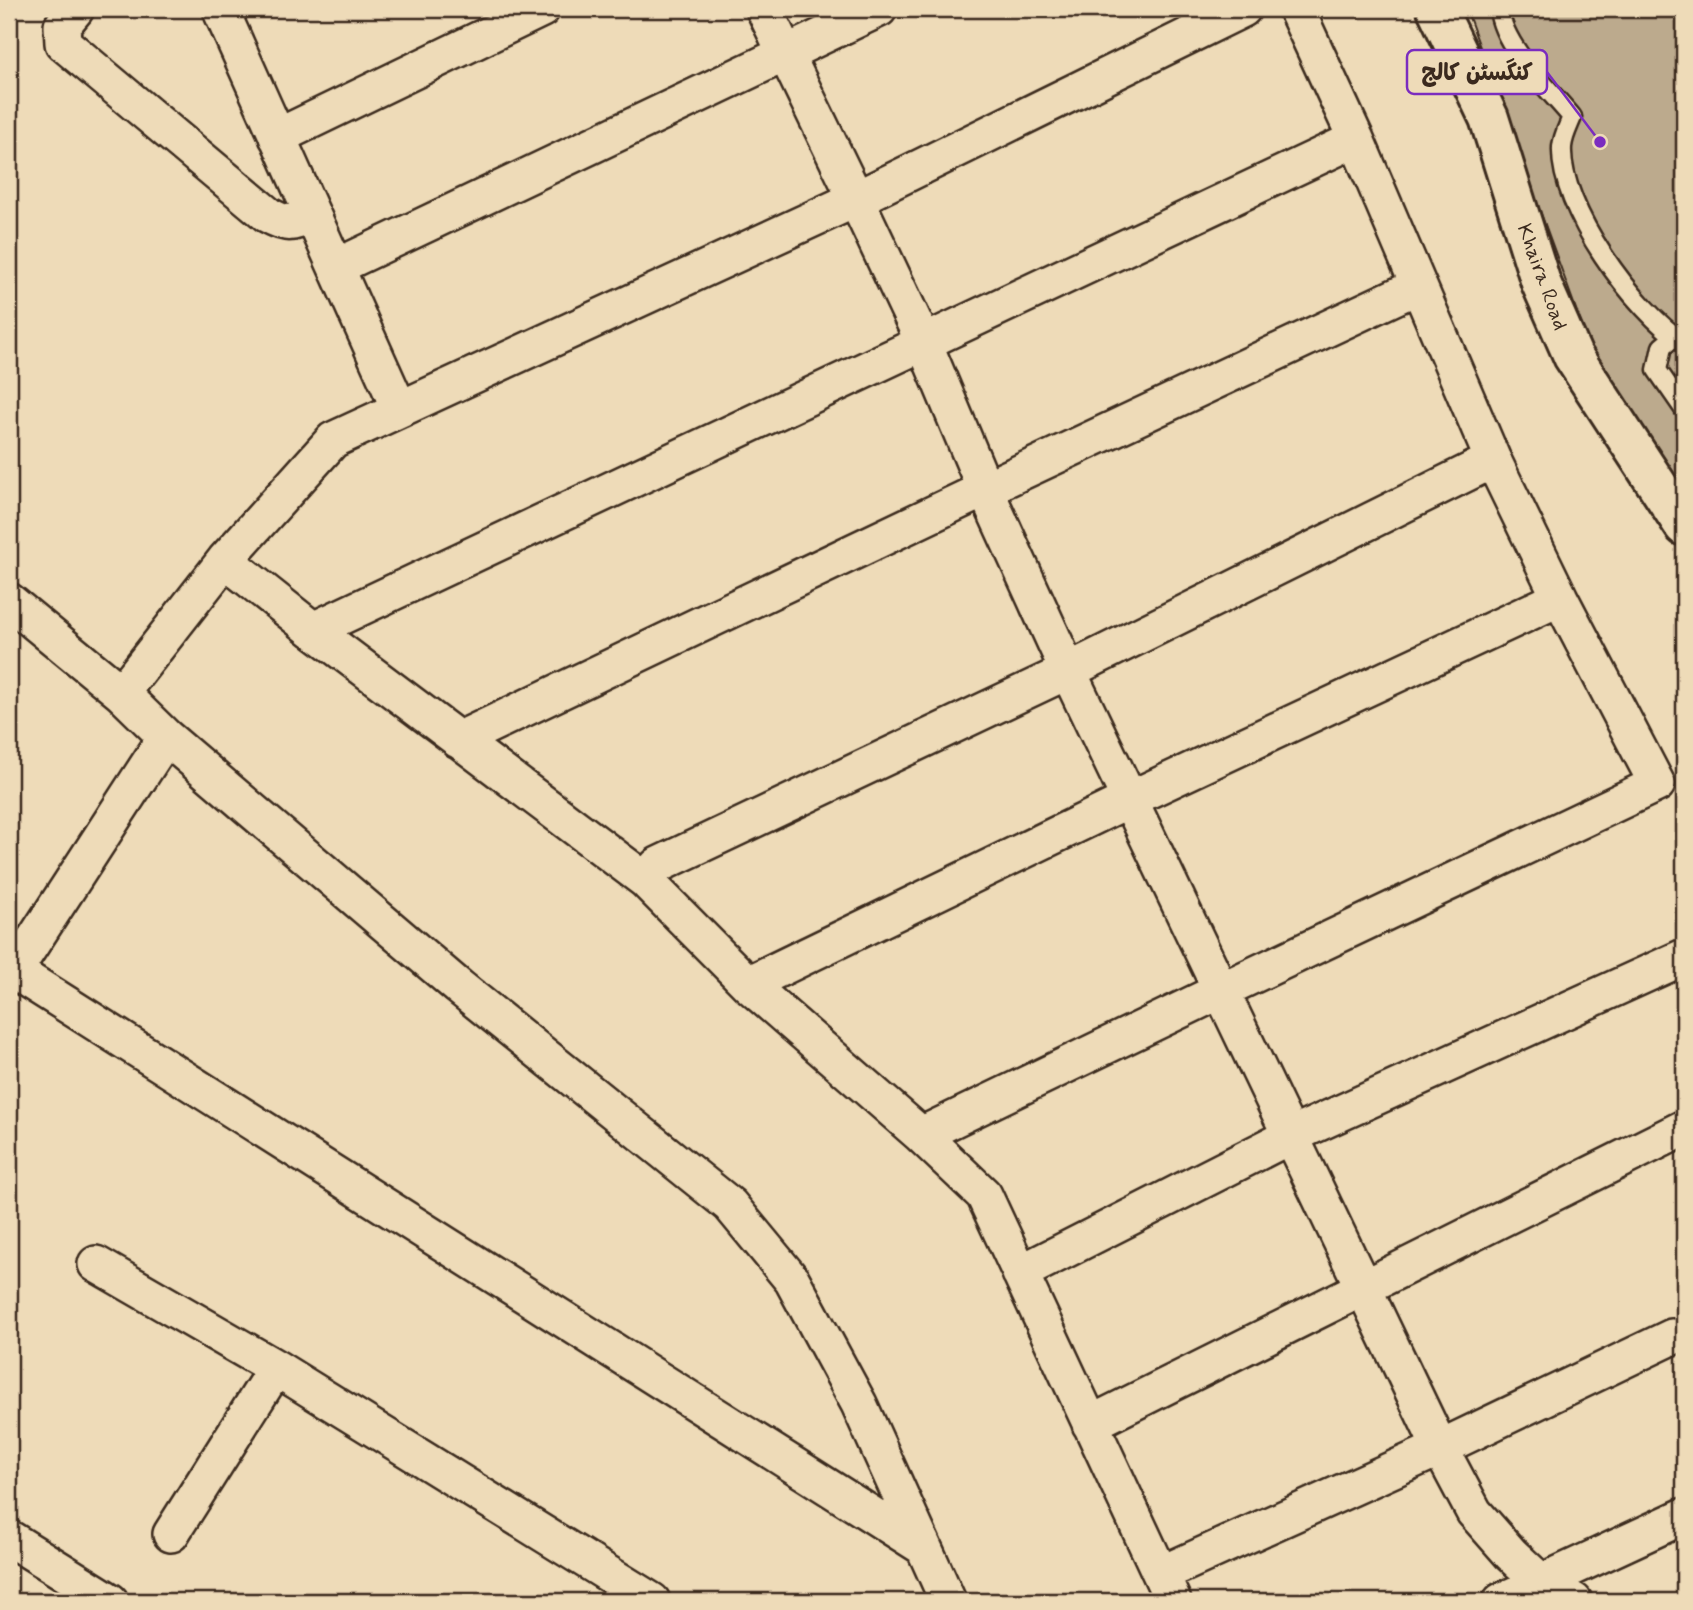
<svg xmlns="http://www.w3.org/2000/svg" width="1693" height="1610" viewBox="0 0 1693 1610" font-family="Mynerve,'Playpen Sans Arabic',sans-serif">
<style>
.building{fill:#bcaa8d;stroke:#3b2a1e;stroke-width:2}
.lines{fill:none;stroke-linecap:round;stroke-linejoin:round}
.lane-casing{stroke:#3b2a1e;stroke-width:23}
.street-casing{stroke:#3b2a1e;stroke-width:40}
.secondary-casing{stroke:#3b2a1e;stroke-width:44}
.lane{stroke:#eedbb8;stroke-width:18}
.street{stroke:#eedbb8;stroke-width:35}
.secondary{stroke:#eedbb8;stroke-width:38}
.labels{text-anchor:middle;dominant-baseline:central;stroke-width:5;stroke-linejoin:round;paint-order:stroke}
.street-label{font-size:21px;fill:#3b2a1e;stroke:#eedbb8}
.leader{fill:none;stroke:#7b2cbf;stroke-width:2.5}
.callout-dot{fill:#7b2cbf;stroke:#eedbb8;stroke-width:2.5}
.callout{fill:#eedbb8;stroke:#7b2cbf;stroke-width:2.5}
.callout-label{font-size:23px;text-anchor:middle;font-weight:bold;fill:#3b2a1e}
</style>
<rect width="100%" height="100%" fill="#eedbb8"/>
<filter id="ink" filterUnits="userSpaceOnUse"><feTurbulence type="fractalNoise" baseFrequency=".0143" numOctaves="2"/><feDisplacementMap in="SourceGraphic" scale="14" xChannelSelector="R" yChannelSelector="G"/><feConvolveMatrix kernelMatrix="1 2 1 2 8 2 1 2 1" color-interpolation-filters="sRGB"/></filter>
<g filter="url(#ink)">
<path class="building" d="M1466,9H1684V489L1592,353Z"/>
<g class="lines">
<defs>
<path id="lane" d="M1499,9C1503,47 1548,88 1572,117C1568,127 1563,136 1562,147C1559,208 1635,311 1684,343
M1675,336L1662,347L1657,370L1684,409"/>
<path id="street" d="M76,9L62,26L63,43L268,215C288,226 291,224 312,215
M230,9L222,13L399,408
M764,9L856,199L1243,9
M277,137L542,9
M336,267L879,9
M225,560L313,630L645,880L748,984L921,1135L984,1195L1173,1601
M9,601L121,693L166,737L459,987L730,1205L792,1280L859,1404L948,1601
M313,630L1356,139
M121,693L225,560L333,440L856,199L924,343L985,489L1068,671L1440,1448L1474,1512L1511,1554L1541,1582L1574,1601
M166,737L14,971L923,1547
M458,740L985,489L1418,286
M645,880L658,865L1068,671L1493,460
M748,984L1130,799L1560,598
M921,1135L1222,990L1657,784L1560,598L1493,460L1356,139L1296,9
M96,1264L276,1368
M1020,1273L1290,1136L1684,957
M1090,1424L1684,1128
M171,1534L276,1368L652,1601
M9,1538L110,1601
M1161,1574L1440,1448L1672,1337
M1501,1601L1684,1516"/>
<path id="secondary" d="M1437,9L1489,118L1541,283L1573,356L1684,526"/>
</defs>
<use href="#lane" class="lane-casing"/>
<use href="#street" class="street-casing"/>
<use href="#secondary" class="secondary-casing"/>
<use href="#lane" class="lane"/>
<use href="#street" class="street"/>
<use href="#secondary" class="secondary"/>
</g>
</g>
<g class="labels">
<g class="street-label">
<text transform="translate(1542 277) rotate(70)">Khaira Road</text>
</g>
</g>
<path class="leader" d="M1600 142L1547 72"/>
<circle class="callout-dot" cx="1600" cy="142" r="7"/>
<rect class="callout" x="1407" y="50" width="140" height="44" rx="7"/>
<g class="callout-label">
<text x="1477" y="80">کنگسٹن کالج</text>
</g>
<rect width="1693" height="1610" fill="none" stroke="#eedbb8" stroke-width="35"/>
<rect x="18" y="18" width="1658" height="1575" fill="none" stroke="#3b2a1e" stroke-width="2.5" filter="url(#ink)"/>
</svg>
